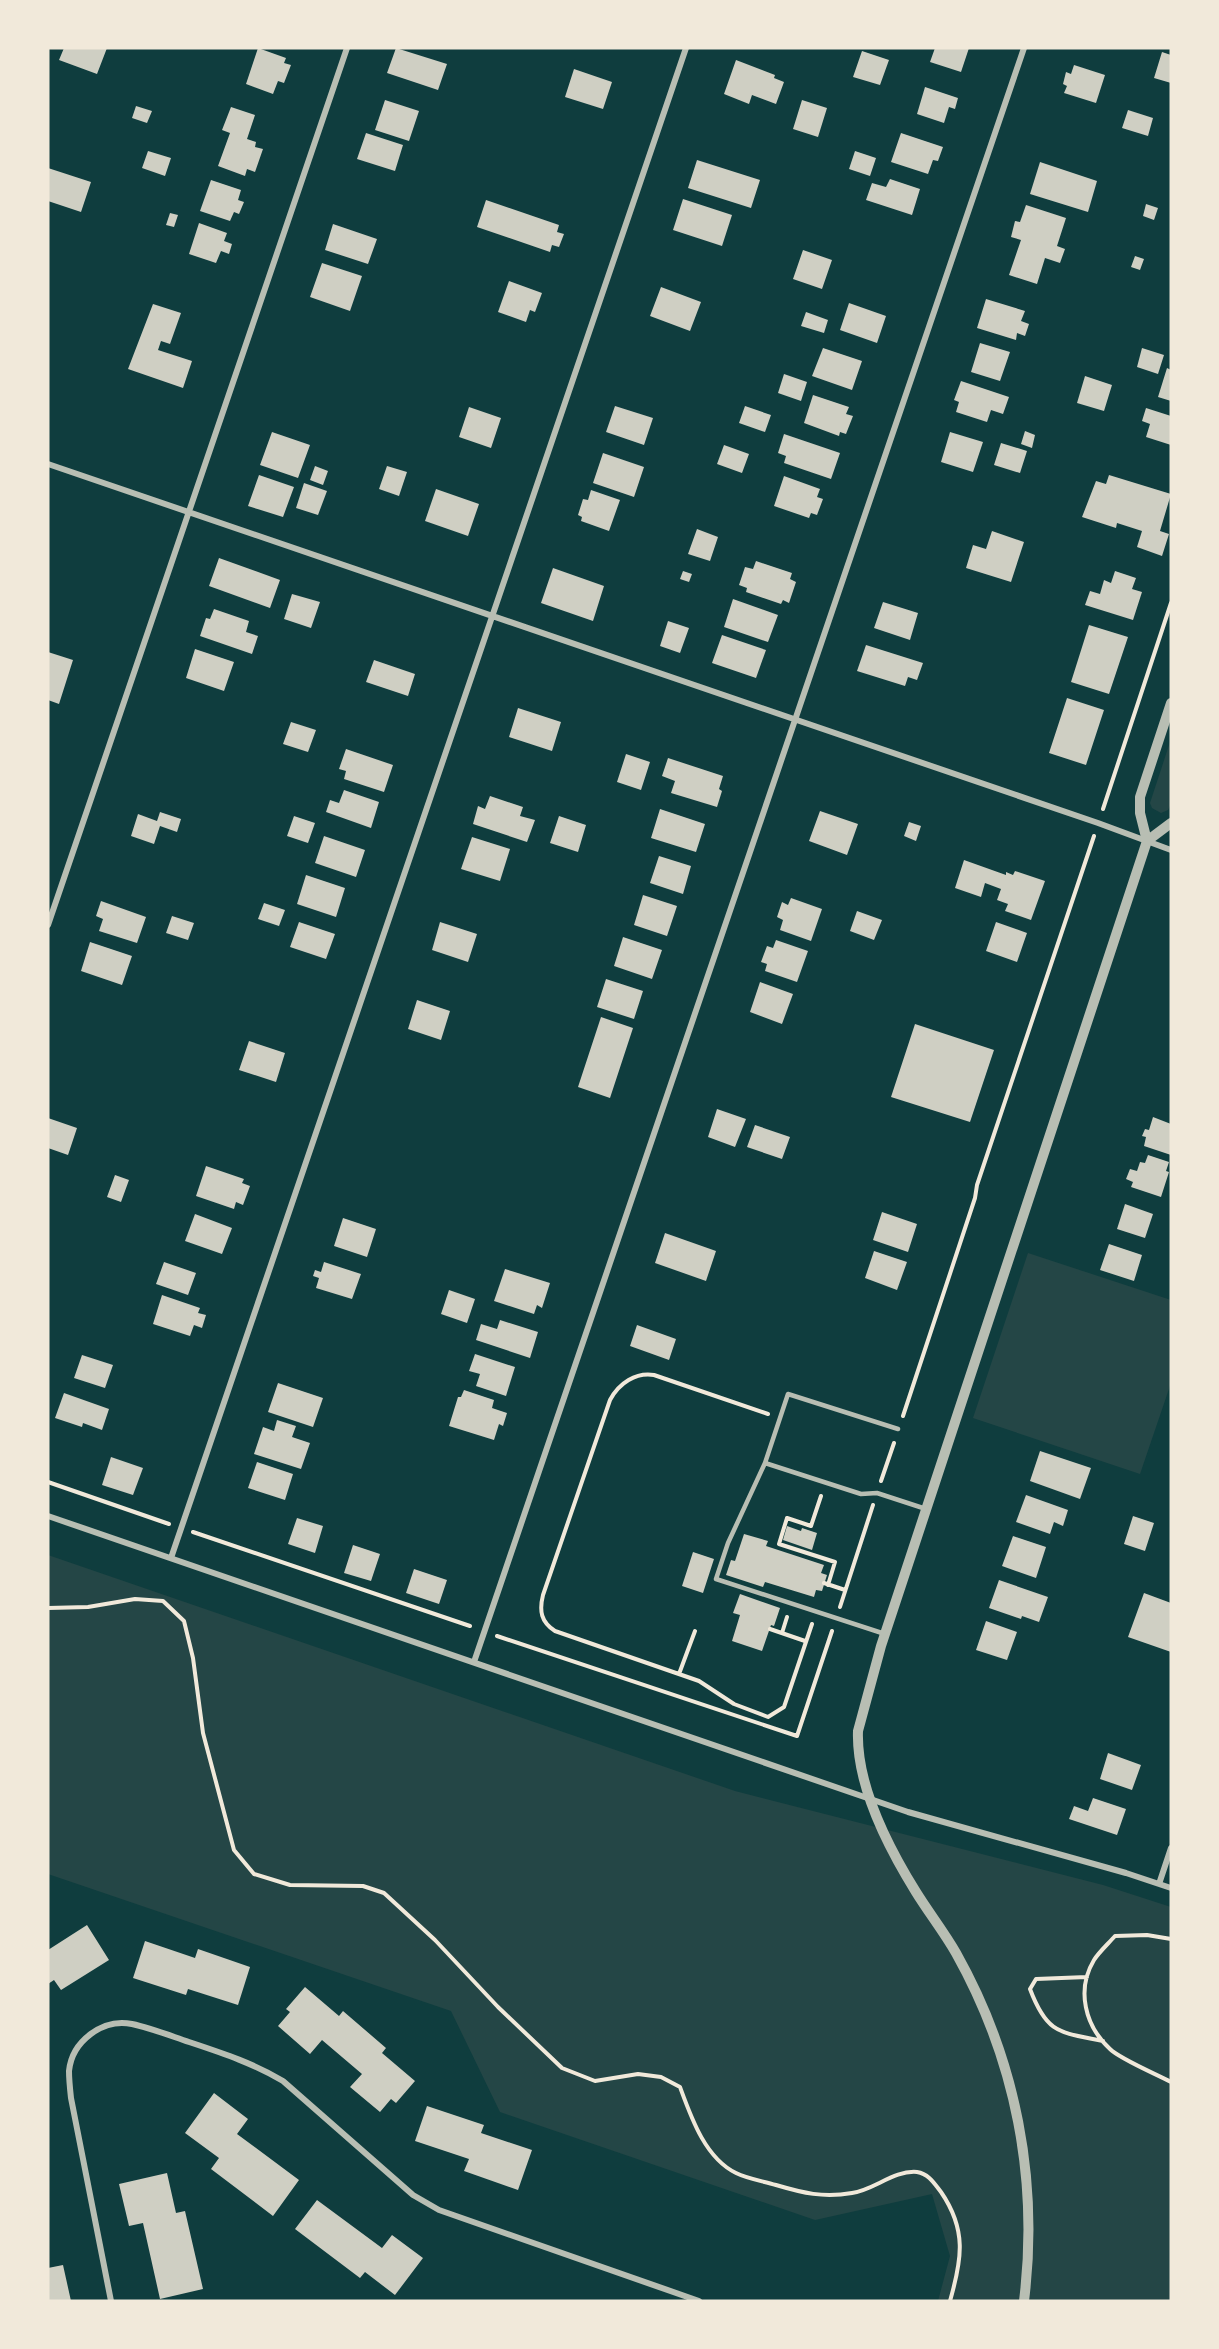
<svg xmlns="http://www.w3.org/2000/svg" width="1219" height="2349" viewBox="0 0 1219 2349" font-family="'Space Grotesk',sans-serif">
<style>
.green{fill:#244646}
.building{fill:#cfcfc3}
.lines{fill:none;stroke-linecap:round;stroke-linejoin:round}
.path{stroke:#f1e9da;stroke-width:4}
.service{stroke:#b8beb3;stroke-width:4.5}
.minor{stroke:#b8beb3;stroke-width:6}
.tertiary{stroke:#b8beb3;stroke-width:10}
</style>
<rect width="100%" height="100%" fill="#0f3d3e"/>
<path class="green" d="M1171,739V804L1168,810L1161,813L1152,808L1150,803Z
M1028,1253L1171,1300V1383L1140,1474L973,1418Z
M48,1555L735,1791L1103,1885L1171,1907V2301H938L950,2256L932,2194L815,2220L500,2112L451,2011L48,1874Z"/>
<path class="building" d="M64,48H107L97,74L59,60Z
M258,48L286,58L284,63L291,65L284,83L278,81L273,94L246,84Z
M396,48L447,64L438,90L387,73Z
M935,48H969L961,72L930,62Z
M862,51L889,60L880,85L853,77Z
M1162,52L1171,55V83L1154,78Z
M736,60L775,75L774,78L784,82L776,104L752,95L749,104L724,94Z
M1074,65L1105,75L1096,103L1064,93L1067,86L1063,84L1066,72L1071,74Z
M574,69L612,82L603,109L565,97Z
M925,87L958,98L955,109L949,107L944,123L917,114Z
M385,100L419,111L409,141L375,130Z
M802,100L827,108L818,137L793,129Z
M136,106L152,111L147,123L132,118Z
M231,107L255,115L247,139L256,142L255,147L263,149L255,172L247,169L245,176L218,166L230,133L222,130Z
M1128,110L1153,118L1148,136L1122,128Z
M366,133L403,145L395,171L357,159Z
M901,133L943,147L938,161L933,160L928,174L891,162Z
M148,151L171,158L165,176L142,168Z
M855,151L876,158L870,176L849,169Z
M697,160L760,180L751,208L688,188Z
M1040,162L1097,181L1088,212L1030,194Z
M48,168L91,182L81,212L48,201Z
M890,179L920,189L912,215L866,200L872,183L886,187Z
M211,180L241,190L238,200L244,202L239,214L234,212L230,221L200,211Z
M683,199L732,215L722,246L673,230Z
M486,200L559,225L557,232L564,234L559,247L552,245L550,252L477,227Z
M1146,204L1158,208L1154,220L1143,216Z
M1026,205L1066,218L1057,246L1065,249L1060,263L1045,258L1037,284L1009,275L1021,240L1011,237L1015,221L1020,222Z
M170,213L178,215L174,227L166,225Z
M199,223L227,233L224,241L232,244L229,254L221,251L216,263L189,254Z
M333,224L377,239L368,264L325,250Z
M803,250L832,260L822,289L793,279Z
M1135,256L1144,259L1140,270L1131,267Z
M322,263L362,276L350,311L310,297Z
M509,281L542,293L535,312L530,310L526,322L498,312Z
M661,287L701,302L690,331L650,316Z
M986,299L1025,311L1021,321L1029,324L1025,336L1017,333L1016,340L977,328Z
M849,303L886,316L877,343L840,330Z
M153,304L181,313L170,344L161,341L158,350L192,361L183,388L128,369Z
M806,312L828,320L824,333L801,326Z
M980,343L1010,352L1000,381L971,372Z
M823,348L862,361L852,390L812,376Z
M1142,348L1164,355L1158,374L1137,367Z
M1167,368L1171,370V401L1158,397Z
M784,374L807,382L801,401L778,393Z
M1085,376L1112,385L1104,411L1077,403Z
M961,381L1009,397L1003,414L991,410L987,422L956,412L959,402L954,400Z
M813,395L849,407L846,414L853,416L846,434L840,432L839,436L804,423Z
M615,406L653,418L644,445L606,432Z
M745,406L771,415L765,432L739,423Z
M469,407L501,418L491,448L459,437Z
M1146,408L1171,416V445L1146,437L1150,424L1142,421Z
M1025,431L1035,435L1032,448L1021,444Z
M272,432L310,445L298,478L260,465Z
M950,432L983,442L973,472L941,462Z
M784,434L840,453L831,479L784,463L786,456L778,453Z
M1001,443L1027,451L1020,473L994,465Z
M724,445L749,454L742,473L717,464Z
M603,453L644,467L634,497L593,483Z
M315,466L328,471L323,485L310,480Z
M387,466L407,472L399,496L379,489Z
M259,475L294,487L283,517L248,506Z
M1109,475L1171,494L1160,531L1169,534L1162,556L1137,547L1142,531L1117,523L1116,528L1082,517L1096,481L1106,484Z
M784,476L820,489L817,497L823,499L817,515L811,513L809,518L774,506Z
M304,483L327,491L318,515L296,508Z
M436,489L479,504L468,536L425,521Z
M591,490L620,500L609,531L581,521L582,517L578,515L583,499L588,500Z
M697,529L718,537L710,561L688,554Z
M992,531L1024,542L1011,582L966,568L973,545L986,549Z
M219,558L280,580L270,608L209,586Z
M756,561L792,573L790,579L796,582L789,603L783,600L781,604L746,592L747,588L739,585L745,567L753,569Z
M553,568L604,586L593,621L541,603Z
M683,571L692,574L689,582L680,579Z
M1115,571L1136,578L1132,589L1142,592L1133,620L1085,605L1090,591L1100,594L1104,580L1111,583Z
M292,594L320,602L311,628L284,619Z
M733,599L778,615L768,642L724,627Z
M883,602L918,613L910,640L874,628Z
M214,609L249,621L246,632L258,636L252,654L200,636L206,618L210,619Z
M668,621L689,628L680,653L660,646Z
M1089,625L1128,637L1109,694L1071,682Z
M722,635L766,650L756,678L712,663Z
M866,645L923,663L917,680L908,677L905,686L857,671Z
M195,649L234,662L224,691L186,678Z
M48,652L73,660L59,704L48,700Z
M374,660L415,674L408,696L366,682Z
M1067,698L1104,710L1086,765L1049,753Z
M518,708L561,722L552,751L509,737Z
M291,722L316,730L308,752L283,744Z
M346,749L393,765L384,792L344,779L346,771L339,769Z
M626,754L650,762L641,790L617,782Z
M668,758L723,776L719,789L722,791L717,807L671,793L675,781L662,776Z
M344,790L379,802L371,828L326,812L330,800L339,803Z
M490,796L523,807L520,816L535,820L527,842L473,824L478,806L485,809Z
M660,809L705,824L696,852L651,838Z
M820,811L858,824L847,855L809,841Z
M160,812L181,819L177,832L160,826L154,844L131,836L138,814L157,821Z
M294,816L315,823L308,843L287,836Z
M559,816L586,825L578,852L550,843Z
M909,822L921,826L916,841L904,836Z
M324,836L365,850L356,877L315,863Z
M472,837L510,849L500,881L461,869Z
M659,856L691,866L683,894L650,883Z
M964,860L1006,875V872L1013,875L1015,871L1045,881L1031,920L1005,911L1008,904L997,900L1001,889L985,883L981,897L955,888Z
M306,875L345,888L336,917L297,904Z
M643,895L677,906L667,936L634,925Z
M791,898L822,909L811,941L780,930L783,920L777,917L782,902L788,905Z
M101,901L146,917L137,943L99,931L103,919L96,916Z
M264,903L285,910L279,926L258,919Z
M857,911L882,920L874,940L850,931Z
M172,916L194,923L188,940L166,933Z
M299,922L335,934L326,959L290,947Z
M440,922L477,934L468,962L432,950Z
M996,922L1027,933L1017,962L986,951Z
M623,937L662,950L652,979L614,966Z
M776,940L808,951L797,982L765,971L767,964L761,962L767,946L773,948Z
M90,942L132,956L122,985L81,971Z
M606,979L643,991L634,1019L597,1007Z
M760,982L793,994L782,1024L750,1012Z
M417,1000L450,1011L441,1040L408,1029Z
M601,1017L633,1028L610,1098L578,1087Z
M915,1024L994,1050L970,1122L891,1097Z
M249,1041L285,1053L276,1082L239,1070Z
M717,1109L746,1119L735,1147L708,1137Z
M1153,1117L1171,1124V1155L1144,1146L1146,1137L1142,1136L1145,1129L1149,1130Z
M48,1118L77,1128L68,1155L48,1148Z
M755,1125L790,1137L782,1159L747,1147Z
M1148,1155L1169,1162L1166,1171L1169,1172L1161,1197L1131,1187L1133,1182L1126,1179L1130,1169L1137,1171L1140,1162L1145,1163Z
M206,1166L244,1179L242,1183L250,1186L243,1205L236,1202L234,1209L196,1196Z
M115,1175L129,1180L121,1202L107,1197Z
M1125,1204L1153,1214L1145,1238L1117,1229Z
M882,1212L917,1224L908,1252L873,1240Z
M195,1214L232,1228L222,1254L185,1241Z
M343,1218L376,1229L367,1257L334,1246Z
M665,1233L716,1251L706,1281L655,1263Z
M1109,1244L1142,1255L1134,1281L1100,1270Z
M874,1251L907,1262L897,1290L865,1278Z
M164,1262L196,1273L188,1295L156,1284Z
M324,1262L361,1274L352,1299L316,1288L319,1278L313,1276L315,1270L321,1272Z
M505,1269L550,1283L542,1308L537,1305L534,1314L494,1301Z
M449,1290L475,1299L467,1323L441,1314Z
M162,1295L200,1308L198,1313L206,1315L202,1328L194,1325L190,1336L153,1324Z
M500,1320L538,1332L530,1358L476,1340L481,1324L497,1329Z
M637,1325L676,1339L669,1360L630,1346Z
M475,1354L515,1367L506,1396L476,1386L480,1374L469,1371Z
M82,1355L113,1365L105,1388L74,1378Z
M278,1383L323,1398L313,1427L268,1412Z
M464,1390L494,1400L492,1408L507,1413L503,1426L499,1424L494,1440L449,1426L458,1397H461Z
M64,1393L109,1409L102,1430L83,1423L82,1427L55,1418Z
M277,1420L296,1426L292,1437L310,1443L301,1469L254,1454L263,1427L274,1431Z
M1040,1451L1091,1468L1080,1499L1030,1481Z
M111,1457L143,1468L133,1495L102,1485Z
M257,1462L293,1474L285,1500L248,1488Z
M1026,1495L1068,1510L1063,1526L1054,1522L1050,1534L1016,1522Z
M1133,1516L1154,1523L1145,1551L1124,1544Z
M297,1518L323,1526L315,1553L288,1544Z
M787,1526L801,1531L802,1528L817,1533L812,1550L783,1540Z
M744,1534L768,1541L766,1546L824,1565L821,1573L827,1575L822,1591L816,1590L814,1597L765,1582L763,1587L726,1575L731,1560L735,1561Z
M1013,1536L1046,1547L1036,1578L1002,1566Z
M353,1545L380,1554L371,1581L344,1573Z
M693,1552L714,1559L703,1593L682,1586Z
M414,1569L447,1580L439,1604L406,1593Z
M999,1580L1048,1597L1039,1622L1022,1616L1021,1619L989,1608Z
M1144,1593L1171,1603V1652L1128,1637Z
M740,1594L780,1608L774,1626L771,1625L762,1651L732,1641L740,1615L733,1613Z
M986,1621L1017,1632L1007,1660L976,1650Z
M1108,1753L1141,1765L1132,1790L1100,1779Z
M1093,1798L1126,1809L1117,1835L1069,1819L1074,1806L1088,1811Z
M87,1925L109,1960L61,1990L54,1980L48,1984V1950Z
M145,1941L195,1958L198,1949L250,1967L238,2005L188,1989L186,1995L133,1978Z
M305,1987L339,2016L343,2011L386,2048L382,2053L415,2081L396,2103L391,2099L380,2112L350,2087L362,2074L322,2040L310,2054L278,2026L290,2012L286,2009Z
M214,2093L248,2119L237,2134L299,2180L273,2216L211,2169L219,2158L185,2133Z
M427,2106L484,2125L481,2133L532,2150L518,2190L464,2171L469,2159L415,2141Z
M167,2173L176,2213L185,2211L203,2289L160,2299L143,2223L129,2226L119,2184Z
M317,2200L382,2248L392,2235L423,2258L395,2295L365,2272L360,2278L295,2229Z
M63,2265L71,2301H48V2268Z"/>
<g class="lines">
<path class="path" d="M1103,809L1171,603
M768,1414L654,1375C636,1372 619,1383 610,1400L543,1595C539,1611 541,1622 555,1631L699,1681L734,1704L768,1717L784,1707L812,1624
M903,1416L975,1198L977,1185L1094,836
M881,1481L894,1443
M48,1482L169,1524
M821,1496L811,1526L787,1518L779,1544L835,1562L828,1585
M193,1532L470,1626
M824,1583L845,1590
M840,1607L873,1505
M48,1608L88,1607L135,1599L163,1601L184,1621L193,1658L203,1733L234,1850L254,1874L290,1885L363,1886L384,1893L435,1940L498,2007L562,2068L595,2081L638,2074L661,2077L680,2087C691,2117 705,2158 736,2173C748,2179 763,2181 776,2185C803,2193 823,2198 852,2193C874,2190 894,2170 917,2172C929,2174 934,2183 941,2192C967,2230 962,2259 950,2301
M770,1629L805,1641
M782,1633L787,1617
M497,1636L797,1736L832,1631
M679,1674L695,1631
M1171,1939L1147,1935L1115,1936C1108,1944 1099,1952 1094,1960C1076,1990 1085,2026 1110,2049C1120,2059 1156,2074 1171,2082
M1087,1977L1036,1979L1030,1989C1047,2034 1059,2032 1103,2041"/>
<path class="service" d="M765,1463L861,1494L877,1493L926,1509
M885,1634L716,1579L728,1543L765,1463L788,1394L898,1429"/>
<path class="minor" d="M48,464L1098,823L1171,850
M48,925L347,48
M48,1516L908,1812L1126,1873L1171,1888
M171,1558L686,48
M474,1662L1024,48
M1159,1884L1171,1848
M111,2301L71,2098C70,2089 69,2080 69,2071C72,2041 103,2018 132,2024C151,2028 171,2036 189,2042C222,2053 253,2063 283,2081L413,2195L439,2210L699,2301"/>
<path class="tertiary" d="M1147,841L1171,823
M1024,2301C1039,2180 1016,2060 956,1953C944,1932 929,1913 916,1892C888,1847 856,1785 858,1731L881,1646L1147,841L1140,813V797L1171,703"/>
</g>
<rect width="1219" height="2349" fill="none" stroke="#f1e9da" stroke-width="99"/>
</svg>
